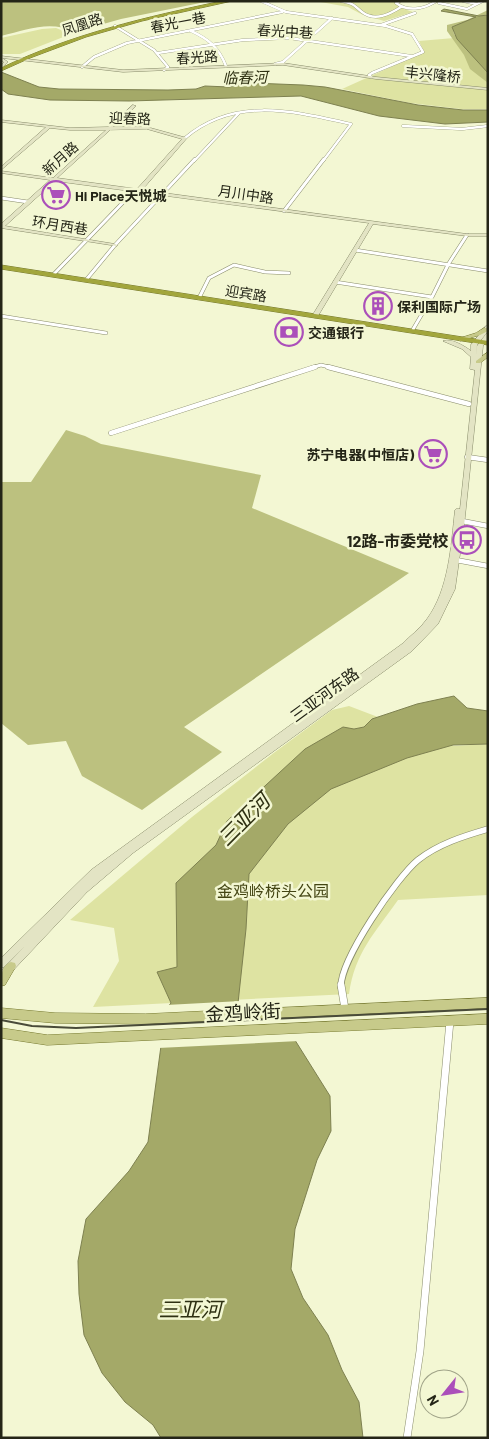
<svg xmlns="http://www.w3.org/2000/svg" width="489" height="1439" viewBox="0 0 489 1439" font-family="Barlow,'Noto Sans SC',sans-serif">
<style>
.green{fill:#dee3a2}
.forest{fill:#bcc17f}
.water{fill:#a4a968;stroke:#7e8150}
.pier{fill:#f3f7d3}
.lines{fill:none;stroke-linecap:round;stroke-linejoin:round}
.street-far4-casing{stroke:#898c6b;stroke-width:3}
.street-far3-casing{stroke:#898c6b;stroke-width:4}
.street-far2-casing{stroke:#898c6b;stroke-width:5.5}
.street-far1-casing{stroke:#898c6b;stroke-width:7}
.street-casing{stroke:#898c6b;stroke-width:8}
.secondary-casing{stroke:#898c6b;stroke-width:1}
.primary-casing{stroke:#76792f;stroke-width:1}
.highway-casing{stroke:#76792f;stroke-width:1}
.street-far4{stroke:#fff;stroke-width:2.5}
.street-far3{stroke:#fff;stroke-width:3}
.street-far2{stroke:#fff;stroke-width:4.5}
.street-far1{stroke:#fff;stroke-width:5.5}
.street{stroke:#fff;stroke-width:7}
.secondary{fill:#e3e4c4;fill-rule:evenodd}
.primary{fill:#c7ca8a;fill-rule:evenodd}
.highway{fill:#a2a63c;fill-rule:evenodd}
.tram{stroke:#494b39;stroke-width:2}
.labels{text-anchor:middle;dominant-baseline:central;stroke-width:5;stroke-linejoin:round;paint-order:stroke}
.far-street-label{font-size:14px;fill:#242517;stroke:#f3f7d3}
.far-poi-label{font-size:14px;font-weight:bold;fill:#242517;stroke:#f3f7d3;text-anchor:start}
.far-water-label{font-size:15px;font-style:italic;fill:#2e3012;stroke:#f3f7d3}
.poi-label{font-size:16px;font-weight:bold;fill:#242517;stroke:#f3f7d3;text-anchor:end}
.street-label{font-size:16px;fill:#242517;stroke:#f3f7d3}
.park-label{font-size:16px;fill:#434513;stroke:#f3f7d3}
.near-street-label{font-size:19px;fill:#242517;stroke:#f3f7d3}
.near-water-label{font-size:21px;font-style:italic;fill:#2e3012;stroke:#f3f7d3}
</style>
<rect width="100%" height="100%" fill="#f3f7d3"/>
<path class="green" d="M315,1H398L407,10L413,12L384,21L361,14L348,7Z
M56,28L71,34L20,54H1V38L42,29Z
M454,38L488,72V109H461L410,103L342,89L424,52L419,41Z
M349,706L454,746L488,744V895L398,900C375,933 355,952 349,994L93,1007L119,961L114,928L70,920L192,817L275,752L332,710Z"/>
<path class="forest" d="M1,1H210L121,19L75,32C49,20 28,30 1,36Z
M488,10V14L453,27L454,34L468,45L488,69V83L470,69L464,55L447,31V25L467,20Z
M66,430L85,436L101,444L261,475L252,508L409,573L184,727L222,752L142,810L82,776L66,741L28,745L1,723V482H31Z"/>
<path class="water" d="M444,9L479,16L488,15V73L457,39L452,27L476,17L441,11Z
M1,72L39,87L59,89L168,90L196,89L205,86L229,87L251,83L303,85L325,87L418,105L463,110H488V122L445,124L379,116L301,96L129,101L50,100L8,94L1,89Z
M454,696L467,708L488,711V744L453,745L407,758L331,789L288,824L249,874L246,929L238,1003L283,1021L330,1096L331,1131L317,1160L295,1229L291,1269L303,1298L328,1335L342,1370L359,1402L363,1438H161L153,1425L125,1402L102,1373L84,1335L79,1294L78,1261L86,1219L129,1171L148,1142L166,1009L171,1003L157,972L177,967L176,883L216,845L227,821L305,749L343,727L354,729L364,727L372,719L417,704Z"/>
<path class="pier" d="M241,1001L284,1019L299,1041L158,1048L164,1009L166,1005Z"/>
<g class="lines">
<defs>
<path id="street-far4" d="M261,1L286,12L386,26L412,34L423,52L372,73L369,75L371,77
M341,1C355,4 352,4 362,12C375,22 390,14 401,7
M400,1L396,3C408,12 423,9 435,2
M441,1L439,3L467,9L483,1
M463,1L477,4
M381,25L415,13
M115,26L154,50L168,67L164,70
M191,31C209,39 219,48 226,66
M158,53L243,40L289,38L411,56
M275,64L283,62L332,18
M82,67L94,57L127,43L282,12
M403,126L462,129L488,126
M185,138C235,96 293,111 351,124L323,161
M194,161L239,113"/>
<path id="street-far3" d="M1,198L28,202
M284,211L324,159
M355,250L488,271
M53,275L134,191
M86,280L115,245L195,159
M335,282L432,297L412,331
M432,297L449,263L467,235
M199,298L209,278L234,265L265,272L289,273
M1,316L106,333
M311,368L321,365L333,368"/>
<path id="street-far2" d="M328,367L469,404
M111,433L315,367
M467,457L488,460
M462,521L488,526
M456,560L488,566"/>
<path id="street-far1" d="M341,987C340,960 397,877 418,860C438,844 464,836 488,829"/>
<path id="street" d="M341,985L345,1009
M407,1438L420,1351L450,1021"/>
<path id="secondary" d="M1,56L123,70L283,63L376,77L488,88V90L376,79L283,65L123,72L2,58L8,62L3,67L1,66L4,62L1,61Z
M133,105L136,106L113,127H147L187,138L142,190L467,234H488V236H467L373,224L318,316L315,318L312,316L369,223L55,181L5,226L115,244L117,245V246L1,228V224L50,180L1,173V171L53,178L106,130H70L50,128L1,170V167L46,127L1,122V120L70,128L108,127ZM147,129L182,139L137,189L57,178L110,130Z
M486,326H488V331L477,345L476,357L477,346L486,334H488V339L483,346L464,526L455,589L438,624L412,651L133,853L87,892L4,980L1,981V971L25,946L4,967L1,968V958L91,870L402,644C410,636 420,629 427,619C449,589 451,546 455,510L456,509H460L475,370L470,369L471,357L462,349L443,341C451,338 465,346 471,351V345Z"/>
<path id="primary" d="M484,328H488V331L480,335L460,341L457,339L476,333Z
M488,352V357L480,363H476V361Z
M11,962L15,963L16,966L5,985L1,986C1,977 1,966 11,962Z
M488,998V1008L145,1024L55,1023L1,1018V1008L55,1013L145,1014Z
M488,1014V1024L47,1045L1,1038V1028L47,1035Z"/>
<path id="highway" d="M222,1H232L142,21L86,37L30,58L1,71V68C72,34 146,17 222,1Z
M1,265L488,341V345L1,269Z"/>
</defs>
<use href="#street-far4" class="street-far4-casing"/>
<use href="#street-far3" class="street-far3-casing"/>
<use href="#street-far2" class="street-far2-casing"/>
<use href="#street-far1" class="street-far1-casing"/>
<use href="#street" class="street-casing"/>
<use href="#secondary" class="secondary-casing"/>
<use href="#primary" class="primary-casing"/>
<use href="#highway" class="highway-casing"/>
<use href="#street-far4" class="street-far4"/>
<use href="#street-far3" class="street-far3"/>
<use href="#street-far2" class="street-far2"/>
<use href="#street-far1" class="street-far1"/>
<use href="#street" class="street"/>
<use href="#secondary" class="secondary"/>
<use href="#primary" class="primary"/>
<use href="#highway" class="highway"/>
<path class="tram" d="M1,1020L32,1026L76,1028L488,1009"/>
</g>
<defs>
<symbol id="supermarket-ring" viewBox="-11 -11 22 22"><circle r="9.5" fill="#f3f7d3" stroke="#ab4fba" stroke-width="1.5"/><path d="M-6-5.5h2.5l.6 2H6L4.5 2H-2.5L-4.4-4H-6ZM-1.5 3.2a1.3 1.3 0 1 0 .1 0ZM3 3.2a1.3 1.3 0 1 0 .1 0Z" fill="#ab4fba"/></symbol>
<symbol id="building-ring" viewBox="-11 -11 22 22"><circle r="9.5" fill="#f3f7d3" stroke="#ab4fba" stroke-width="1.5"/><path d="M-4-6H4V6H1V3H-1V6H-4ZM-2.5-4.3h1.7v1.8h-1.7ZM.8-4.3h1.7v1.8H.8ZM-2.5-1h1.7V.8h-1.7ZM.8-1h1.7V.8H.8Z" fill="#ab4fba"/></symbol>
<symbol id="bank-ring" viewBox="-11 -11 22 22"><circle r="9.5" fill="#f3f7d3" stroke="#ab4fba" stroke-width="1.5"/><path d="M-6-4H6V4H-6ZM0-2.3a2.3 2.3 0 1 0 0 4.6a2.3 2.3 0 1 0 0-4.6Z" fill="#ab4fba"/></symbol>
<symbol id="bus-ring" viewBox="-11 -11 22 22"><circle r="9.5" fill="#f3f7d3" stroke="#ab4fba" stroke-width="1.5"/><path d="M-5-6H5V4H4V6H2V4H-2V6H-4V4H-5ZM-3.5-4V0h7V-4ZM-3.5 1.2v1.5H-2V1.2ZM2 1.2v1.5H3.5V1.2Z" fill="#ab4fba"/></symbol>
</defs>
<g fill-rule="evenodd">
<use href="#supermarket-ring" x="40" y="179" width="32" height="32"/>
<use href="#building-ring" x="362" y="290" width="32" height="32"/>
<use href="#bank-ring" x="273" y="316" width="32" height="32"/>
<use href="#supermarket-ring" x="417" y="438" width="32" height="32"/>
<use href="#bus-ring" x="451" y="524" width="32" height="32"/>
</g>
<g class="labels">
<g class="far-street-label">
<text transform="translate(178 22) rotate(-11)">春光一巷</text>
<text transform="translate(82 24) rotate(-18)">凤凰路</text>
<text transform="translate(285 31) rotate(3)">春光中巷</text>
<text transform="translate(197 57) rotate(-4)">春光路</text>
<text transform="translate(433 74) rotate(6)">丰兴隆桥</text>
<text transform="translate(130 118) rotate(2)">迎春路</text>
<text transform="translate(60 158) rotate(-42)">新月路</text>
<text transform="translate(246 194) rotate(8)">月川中路</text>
<text transform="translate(60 225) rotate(9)">环月西巷</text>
<text transform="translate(246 293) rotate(9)">迎宾路</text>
</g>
<g class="far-poi-label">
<text x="75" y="195">Hi Place天悦城</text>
<text x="397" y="306">保利国际广场</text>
<text x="308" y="332">交通银行</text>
<text x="414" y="454" text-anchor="end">苏宁电器(中恒店)</text>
</g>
<g class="far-water-label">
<text transform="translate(245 77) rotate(-1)">临春河</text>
</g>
<g class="poi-label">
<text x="448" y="540">12路-市委党校</text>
</g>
<g class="street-label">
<text transform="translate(324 694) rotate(-36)">三亚河东路</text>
</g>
<g class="park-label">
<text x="273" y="890">金鸡岭桥头公园</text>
</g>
<g class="near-street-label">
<text transform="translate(243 1012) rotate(-3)">金鸡岭街</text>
</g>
<g class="near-water-label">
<text transform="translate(243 819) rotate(-45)">三亚河</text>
<text x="190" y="1308">三亚河</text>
</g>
</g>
<rect width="489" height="1439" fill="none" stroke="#242517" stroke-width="5"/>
<g transform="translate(444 1394) rotate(240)"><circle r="24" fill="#f3f7d3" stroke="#a0a388"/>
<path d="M0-4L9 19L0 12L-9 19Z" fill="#ab4fba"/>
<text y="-8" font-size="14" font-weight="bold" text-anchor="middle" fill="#242517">N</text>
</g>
</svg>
